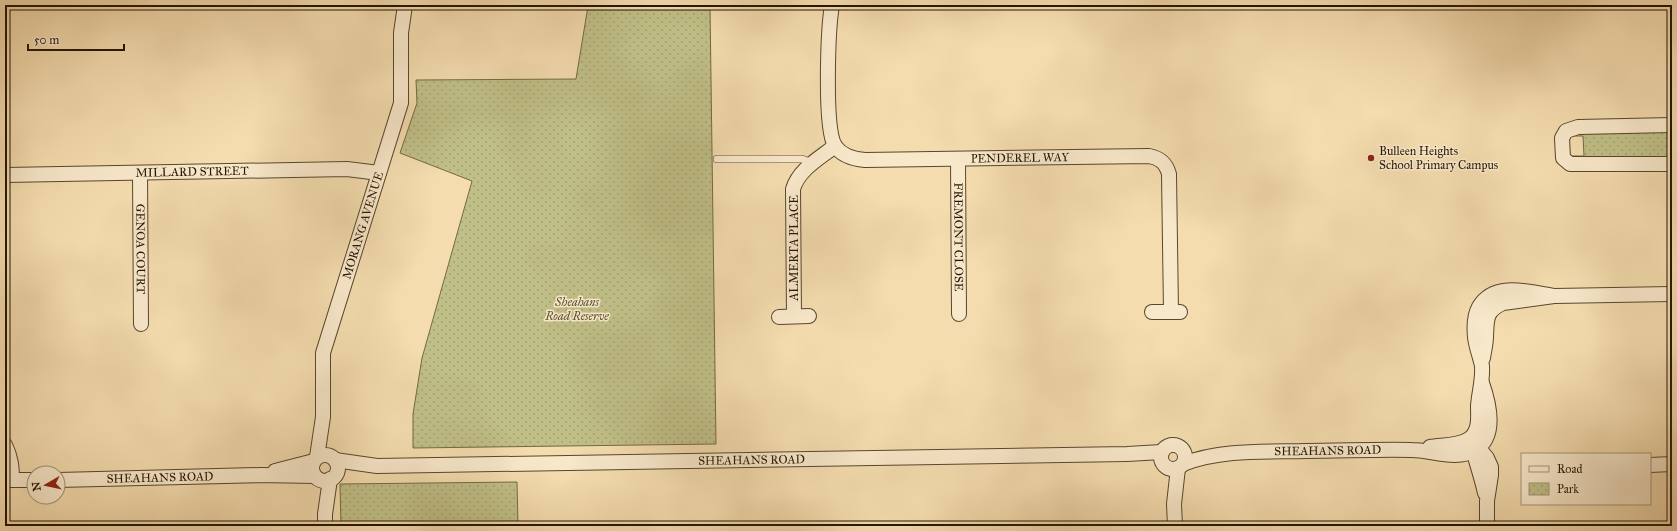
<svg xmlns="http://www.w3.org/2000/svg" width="1677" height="531" viewBox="0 0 1677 531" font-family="'IM FELL Great Primer',serif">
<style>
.park{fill:url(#park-dots);stroke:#726a45}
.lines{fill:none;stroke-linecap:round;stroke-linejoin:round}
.service-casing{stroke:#57472e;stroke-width:8}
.minor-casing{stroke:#57472e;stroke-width:16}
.service{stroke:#f8e8ca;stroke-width:7}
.minor{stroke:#f8e8ca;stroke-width:14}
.poi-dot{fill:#8f2418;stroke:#f8e8ca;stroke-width:1.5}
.labels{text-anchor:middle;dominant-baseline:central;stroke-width:3;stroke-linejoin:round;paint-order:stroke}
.poi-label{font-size:12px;fill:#231503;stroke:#f8e8ca;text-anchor:start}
.street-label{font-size:12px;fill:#231503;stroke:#f8e8ca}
.park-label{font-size:12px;font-style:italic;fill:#5a5031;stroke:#f8e8ca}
</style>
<defs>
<pattern id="park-dots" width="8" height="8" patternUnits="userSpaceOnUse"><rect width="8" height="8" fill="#c0bf87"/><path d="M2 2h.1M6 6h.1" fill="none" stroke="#a5a373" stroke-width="1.8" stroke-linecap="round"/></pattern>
</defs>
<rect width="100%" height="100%" fill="#f4dcae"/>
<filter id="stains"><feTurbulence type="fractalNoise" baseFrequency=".005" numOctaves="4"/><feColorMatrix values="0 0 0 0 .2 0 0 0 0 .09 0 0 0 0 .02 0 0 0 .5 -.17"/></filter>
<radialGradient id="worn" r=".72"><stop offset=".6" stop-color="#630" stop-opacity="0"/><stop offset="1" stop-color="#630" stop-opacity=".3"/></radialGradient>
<path class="park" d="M588,6H710L716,444L413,448V414L422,358L472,181L400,153L417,103L416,80L576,79Z
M1672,131V159L1576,160L1571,156H1584L1583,136H1571L1572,134Z
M517,482L518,526H341L340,484Z"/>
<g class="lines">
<defs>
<path id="service" d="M717,159H802L812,163"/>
<g id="minor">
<path id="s1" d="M832,5C828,29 824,128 835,146C842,156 853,159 865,160L1149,156C1160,158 1166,163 1169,174L1171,312"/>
<path d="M1672,125L1578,127L1566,131L1562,138L1563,158L1570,164H1672"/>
<path id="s2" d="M958,159L959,314"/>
<path id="s3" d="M140,173L141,324"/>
<path id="s4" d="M5,175L347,169L379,173"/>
<path d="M1152,312H1180"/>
<path d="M794,316L793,189C799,169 820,158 835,146"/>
<path d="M779,317L809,316"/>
<path d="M1483,358C1484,351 1486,344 1486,336C1487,320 1485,311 1503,303L1554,296L1672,294"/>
<path d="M1473,441L1487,458L1491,467V475L1487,501V526"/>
<path d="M1471,442C1475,459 1481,475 1485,493"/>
<path d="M5,445C11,457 12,467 12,480"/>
<circle cx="1173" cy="457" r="12"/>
<path d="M1430,447C1442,445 1459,446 1469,439C1480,431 1478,418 1478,406C1479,392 1483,380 1482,366C1480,356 1476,347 1475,337C1474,327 1474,316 1479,307C1494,281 1529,292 1554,296"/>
<circle cx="325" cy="468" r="13"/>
<path id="s5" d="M317,457L323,417V353L401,103V33L405,5"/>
<path id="s6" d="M335,460L377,466L1127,454L1162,452"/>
<path id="s7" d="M1183,464C1221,449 1267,452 1306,451C1342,451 1377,449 1412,450C1431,450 1457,461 1475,450C1498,436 1489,403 1482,383"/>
<path d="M1650,465L1672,464"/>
<path d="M275,471L314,461"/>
<path d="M5,480H34"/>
<path id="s8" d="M58,480L261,475L315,476"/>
<path d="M325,526V514L330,479"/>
<path d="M1175,526L1174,504L1178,468"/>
</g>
</defs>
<use href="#service" class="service-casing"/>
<use href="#minor" class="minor-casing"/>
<use href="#service" class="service"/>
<use href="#minor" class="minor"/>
</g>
<circle class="poi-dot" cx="1371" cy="158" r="4"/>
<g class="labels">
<g class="poi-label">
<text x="1379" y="151">Bulleen Heights<tspan x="1379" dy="14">School Primary Campus</tspan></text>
</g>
<g class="street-label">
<text stroke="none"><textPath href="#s1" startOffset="331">PENDEREL WAY</textPath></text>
<text stroke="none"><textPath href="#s4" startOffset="187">MILLARD STREET</textPath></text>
<text stroke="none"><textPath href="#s5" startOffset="238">MORANG AVENUE</textPath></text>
<text stroke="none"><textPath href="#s2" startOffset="78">FREMONT CLOSE</textPath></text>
<text transform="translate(794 248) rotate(-90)">ALMERTA PLACE</text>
<text stroke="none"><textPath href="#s3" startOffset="76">GENOA COURT</textPath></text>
<text stroke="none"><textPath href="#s7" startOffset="146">SHEAHANS ROAD</textPath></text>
<text stroke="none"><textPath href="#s6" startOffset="417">SHEAHANS ROAD</textPath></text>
<text stroke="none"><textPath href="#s8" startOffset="102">SHEAHANS ROAD</textPath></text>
</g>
<g class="park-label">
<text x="577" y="302">Sheahans<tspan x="577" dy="14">Road Reserve</tspan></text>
</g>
</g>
<rect width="1677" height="531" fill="none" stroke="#f4dcae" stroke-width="20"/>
<rect x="6" y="6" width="1665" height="519" fill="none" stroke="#231503" stroke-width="2"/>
<rect x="10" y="10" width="1657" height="511" fill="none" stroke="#231503"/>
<rect x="1521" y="453" width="130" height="52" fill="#f8e8ca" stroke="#a3947a"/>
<rect x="1529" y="466" width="20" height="6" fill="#f8e8ca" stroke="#a3947a"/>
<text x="1557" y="473" font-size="12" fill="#231503">Road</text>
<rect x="1529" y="483" width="20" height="12" fill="url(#park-dots)" stroke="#a3947a"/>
<text x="1557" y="493" font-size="12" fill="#231503">Park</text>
<g transform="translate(46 485) rotate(261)"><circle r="19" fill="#f8e8ca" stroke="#a3947a"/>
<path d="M0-3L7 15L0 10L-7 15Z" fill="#8f2418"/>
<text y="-6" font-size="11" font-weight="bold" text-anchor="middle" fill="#231503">N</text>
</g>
<path d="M28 44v6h96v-6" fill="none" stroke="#231503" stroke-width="2"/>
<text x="34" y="44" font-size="12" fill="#231503" stroke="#f8e8ca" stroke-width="3" paint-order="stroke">50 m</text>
<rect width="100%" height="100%" filter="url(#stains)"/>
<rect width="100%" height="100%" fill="url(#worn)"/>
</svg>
